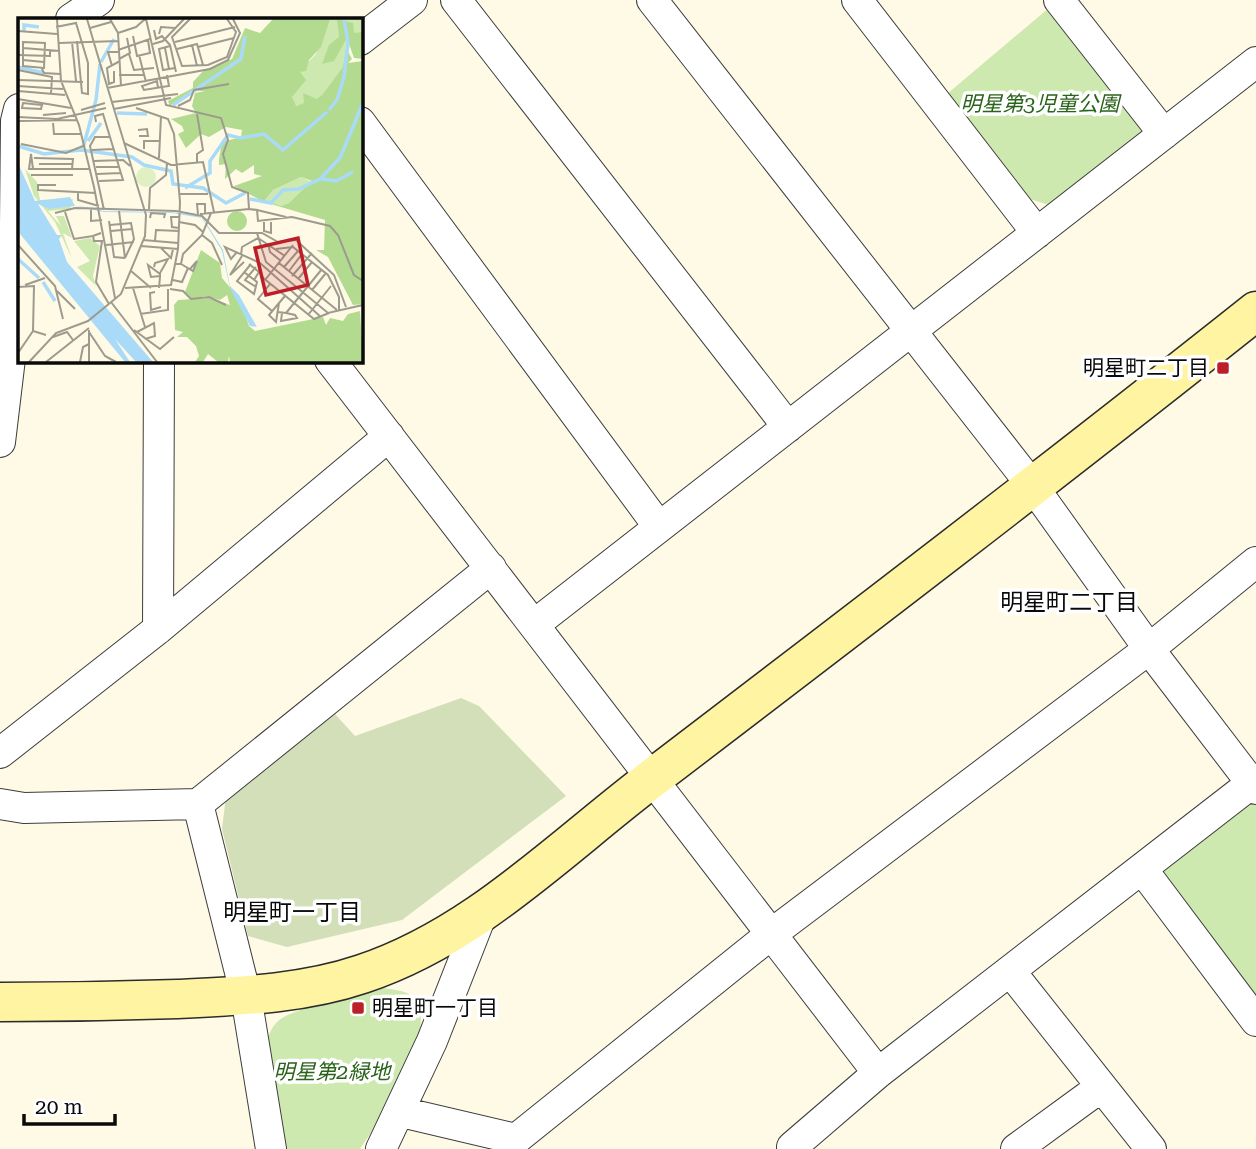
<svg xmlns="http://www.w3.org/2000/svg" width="1256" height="1149" viewBox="0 0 1256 1149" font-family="'Roboto Serif','Noto Sans JP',serif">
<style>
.green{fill:#cee9b0}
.cemetery{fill:#d3dfb9}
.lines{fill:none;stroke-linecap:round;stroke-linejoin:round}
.street-casing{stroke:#3d3d3d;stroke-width:32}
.secondary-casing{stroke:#2c2c2c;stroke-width:41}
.street{stroke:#fff;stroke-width:30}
.secondary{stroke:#fff4a1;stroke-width:38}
.poi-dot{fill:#bd1f28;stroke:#fff;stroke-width:2.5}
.labels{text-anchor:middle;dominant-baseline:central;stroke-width:7;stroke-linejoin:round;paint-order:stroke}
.park-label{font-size:21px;font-style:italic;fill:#296219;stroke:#fff}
.poi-label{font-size:21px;fill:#0a0a0a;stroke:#fff;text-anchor:end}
.neighbourhood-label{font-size:23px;fill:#0a0a0a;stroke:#fff}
.inset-river{fill:none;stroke:#a9dbf8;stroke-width:3.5}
.inset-road{fill:none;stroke:#9d9a8e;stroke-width:2}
.view{fill:#bd1f28;fill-opacity:0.15;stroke:#bd1f28;stroke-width:3.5}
.inset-edge{fill:none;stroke:#0a0a0a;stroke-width:3.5}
</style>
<rect width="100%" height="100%" fill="#fffae6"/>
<path class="green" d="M1050,7L1144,131L1055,207L1030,199L947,94Z
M1256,802V1007L1161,873L1243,803Z
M383,988C395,990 410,990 417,1002C436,1038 381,1119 360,1149H278C273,1116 248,1036 284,1017C306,1005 357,996 383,988Z"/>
<path class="cemetery" d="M461,698L479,706L566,796L402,920L287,947L248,936L222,829L226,796L335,714L355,736Z"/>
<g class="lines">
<defs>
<path id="street" d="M456,0L788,427
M652,0L1034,488L1149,649L1256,789
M857,0L1037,233
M1059,0L1164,134
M71,19L99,0
M360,40L412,0
M360,122L659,527
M330,360L878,1073
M0,442L14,325L16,121L19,109
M535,624L1256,62
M158,629L159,360
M0,753L158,629L389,436
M0,804L24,808L198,804L491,568
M198,804L246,996L271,1149
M1142,869L1256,1021
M1010,971L1151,1149
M401,1112L516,1139L770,935L1149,649L1256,562
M381,1149L432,1041L483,911
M798,1149L792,1147L878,1073L1256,780
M1016,1149L1101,1087"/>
<path id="secondary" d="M0,1002C60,1002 119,1001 178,999C240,996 303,994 362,974C474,937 558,850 650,780C853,625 1056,470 1256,311"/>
</defs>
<use href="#street" class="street-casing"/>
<use href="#secondary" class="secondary-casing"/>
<use href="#street" class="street"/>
<use href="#secondary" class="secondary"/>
</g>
<g class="poi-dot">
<rect x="1216" y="361" width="14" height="14" rx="3.5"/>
<rect x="351" y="1001" width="14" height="14" rx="3.5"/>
</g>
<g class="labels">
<g class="park-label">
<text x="1040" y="104">明星第3児童公園</text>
<text x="332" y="1072">明星第2緑地</text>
</g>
<g class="poi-label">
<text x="1209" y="368">明星町二丁目</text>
<text x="372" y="1008" text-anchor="start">明星町一丁目</text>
</g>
<g class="neighbourhood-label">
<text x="1069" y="602">明星町二丁目</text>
<text x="292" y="912">明星町一丁目</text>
</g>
</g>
<g transform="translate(18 18)">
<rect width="345" height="345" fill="#fffae6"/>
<path d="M311,1H345V16L333,22L327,50L314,68L299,82L277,88L273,85L280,54L298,36ZM7,151L19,164L22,182L55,181L52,191L30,193L43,208L38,198H46L54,220L45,215L54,241L37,204L16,178ZM283,159L294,164L271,185L263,188L247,182L255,172ZM72,220L82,228L75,258L78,268L59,249L72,243L56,223Z" fill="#cee9b0"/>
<path d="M255,1H312L303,29L291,42L288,53L282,54L288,62L274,79L278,88L286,85L285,75L299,81L305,76L325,49L328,30L334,41L330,45L345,43V262L336,257L345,264V286L335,287L310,239L298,232H306L307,202L246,184L216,168L244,158L236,156V147L224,155L218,151L207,161L208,146L201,147V141L204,124L223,119L224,112L208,109L191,119L183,116L168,130L160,116L166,113L164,108L153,101L178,95L174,88L177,75L187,73H173L152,88L150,83L175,70V64L186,52L214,41L227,10L242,15ZM283,159L294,163L271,185L263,188L247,182L255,172ZM319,1L335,5L336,15L345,14V41L336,40L329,20L316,43L304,46L311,27L321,19ZM209 203a10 10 0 1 1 20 0a10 10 0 1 1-20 0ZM183,232L202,245L204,260L221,280L231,308L237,313L305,299L308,307L312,300L325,303L330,296L342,293L345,344H212L211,338L210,344H200L190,336L185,344H177L181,338L178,328L169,319H159L165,314L157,312L156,287L160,282L190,280L212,287L209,277L202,282L188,278L174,281L167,274Z" fill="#b2db8f" fill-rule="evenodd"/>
<path d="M118 159a10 10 0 1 1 20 0a10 10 0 1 1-20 0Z" fill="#e1f0c2"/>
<path d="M0,145L17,183L52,179L57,188L77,190L85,193L152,194L177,197L185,200L205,232L212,268L221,277L239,309L232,308L212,270L204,233L184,200L154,195L86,194L57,188L31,191L20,186L39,217H44L41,221L49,244L135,344H118L97,321L112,344H107L2,216Z" fill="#a9dbf8"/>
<path class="inset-river" d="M6,13V7L21,9M83,44L96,21M0,49L26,55M155,87L223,41L227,18M311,92L319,82L326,59L330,24L326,1M99,95L129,96M70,123L83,105M0,128L26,136L63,132L114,139L126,147L153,153L155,166L185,170L208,185L227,175M65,130L78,82L82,46M302,161L322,140L345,85M303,161L318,163L335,154M167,170L192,155V143L210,117L222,120L246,116L265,132L309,94M232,181L253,185L265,172L281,171L302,161M0,241L21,260M25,264L37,283"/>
<path class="inset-road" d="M39,1L43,63L61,107L76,169L97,280M69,1L84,52M92,1L100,15L103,68M128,1L148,87L203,100L210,122L205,136L214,169L230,175L231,191L239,192L240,203L274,199L312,208L320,217L336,257L345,263M172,1L154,19L164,48L190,47L209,39L218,14L209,1M38,9L58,5L70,45V76L64,75L59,23M72,10L93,4M136,12L138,21L144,18L152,27L158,54M0,13L39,16M100,15L118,9L127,1M141,16L143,9L157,10M115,18L119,38L132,35L130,22M5,24L27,25L26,50L5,48ZM54,24L58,63M157,24L217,9M41,25L100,23M135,26L145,23L166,1M174,27L179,48M152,28L141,31L145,52L157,50M180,29L216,20M5,30L42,33M147,30L151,51M159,31L179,26L185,47M100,32L132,21M111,36L116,52L136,50M0,37L32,38V32M121,37L128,64M101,41L112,35L109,20M5,42L26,44M94,48L90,34H100M23,49L26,55L42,56M0,52L34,59L33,76M96,53V64L91,66L89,50L102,43M101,57H126M0,62L65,64M0,68L45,71M89,70L192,51L210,42L222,15L215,1M140,70L139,63L124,68L126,72L144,69L151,68L149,57M0,73L47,77M0,81L53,90M94,84L160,76M5,85L24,87L23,91L4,90ZM160,88L172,82L176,72L211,66M96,91L153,80M63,92L87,85M25,97L48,95M0,99L39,101L88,90M0,103L59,102M78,104L77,98L85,96L105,162L81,163M35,105L36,116H63M120,112L129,111L130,118H121M106,125L153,147L185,144L196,194M3,126L48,135L65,128M126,131V123H142M74,132L95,131M16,140L55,141L54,151M141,140L143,98M76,143L105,142L112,148M179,144V136L185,132L179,96M21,146H54M78,149H101M15,151L13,136L11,151H72M79,156L103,155M13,157H55M20,172L78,175M20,173V167H38M60,174V182L81,188M162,176H190M73,191V203L84,202M131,191L132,170L148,157L149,145M86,192L72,128L77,119H92M239,192L268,199M101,193L107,240M47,194L56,221L75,218M37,195L57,190L158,193L184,198L201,215H244L260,224L278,222L316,257L328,289M180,196L179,186H187V196M182,196L231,191M132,200L133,195L147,196L146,200M91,203L96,239L107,240M161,204L177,207L185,214M246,204V213L253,215V204M92,207L113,205L116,221L107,240M161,210L154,209L153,199H162M93,213L114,211M83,215L75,218L76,223H84L78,264L91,286M239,215L248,244L310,295L345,287M184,217L194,225L204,247M240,220L267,238M125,222L160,225M137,223L138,212L161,213M250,226L252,234L263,243M0,227L37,268L45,301M88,227L116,224M123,228L160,231M143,230L153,240L155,231M258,231L275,229L310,257L321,279V292M219,234L213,241L207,229L242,245M223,237L224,229L240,220M224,238L212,257L226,244M242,245L303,299M261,245L319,292M158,246H163L165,236L184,217L193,195M163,246L175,253L179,243L172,251M231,246L241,254L236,262M136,249L137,245L150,241L142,255M266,249L280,233M113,253L133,270M271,253L284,236M226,254L239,264L236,276L219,263L233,246M274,258L294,235M244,259L296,301L311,295M280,261L294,244M155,262L164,264L170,250M247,262L275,227M252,266L240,281L254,293M7,267L27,260M0,269L16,268L15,313L28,317M238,269L227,262L238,249M107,270L153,267L160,231L162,184L156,116L150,101L118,90M115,270L127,309M141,270L142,259V256L130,247L133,259L142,258M152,271L165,273L173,281L191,279L208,287M294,272L308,255M39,273L57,291M137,274L132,275L133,292L143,289M93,284L139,344M261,285L258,304L251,297L261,285L267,278M260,294L268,295L277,297L279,300L263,303L264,295M268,295L304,251M122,296L150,292V271M290,297L313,268M116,312L142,331L156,319M71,314L87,338L98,344M119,314L136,305L137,318L127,321M35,319L49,314L55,322M0,335L15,313M11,344L38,315L70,303L103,276L127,218L128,197L83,48M28,344L71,310M62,344L65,329L71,326M71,344V312"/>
<path class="view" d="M280,220L290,267L248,277L237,230Z"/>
<rect width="345" height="345" class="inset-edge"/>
</g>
<path d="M24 1114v10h91v-10" fill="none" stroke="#0a0a0a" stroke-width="3.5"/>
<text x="35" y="1114" font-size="21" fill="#0a0a0a" stroke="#ffffff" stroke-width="5" paint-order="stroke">20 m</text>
</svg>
